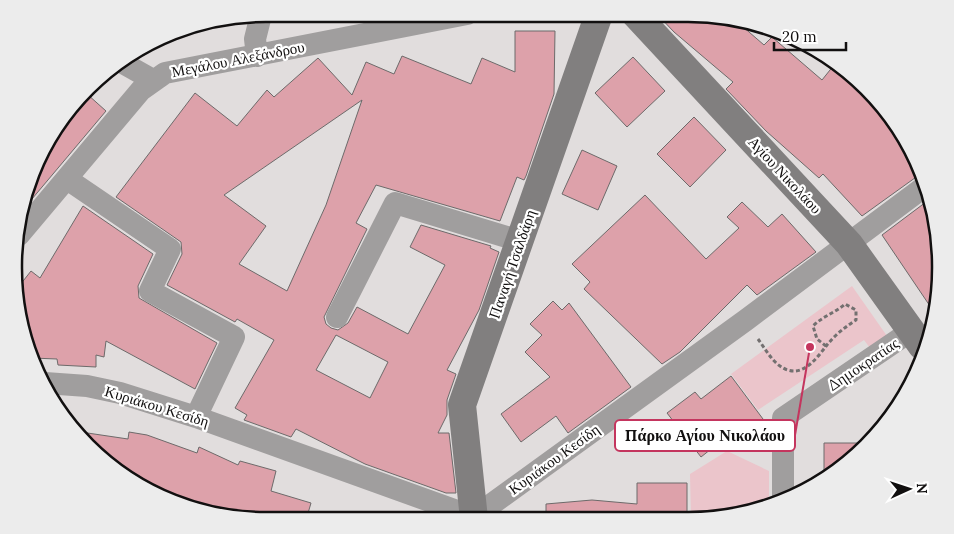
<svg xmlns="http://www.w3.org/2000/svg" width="954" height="534" viewBox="0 0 954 534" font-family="Lora,serif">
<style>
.green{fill:#ebc5cb}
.building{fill:#dda1aa;stroke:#6d6a6a;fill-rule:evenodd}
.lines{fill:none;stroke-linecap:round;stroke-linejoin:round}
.path{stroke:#737070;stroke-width:3;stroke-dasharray:4 2.5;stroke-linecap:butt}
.street{stroke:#a09e9e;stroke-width:22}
.secondary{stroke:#817f7f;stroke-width:28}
.labels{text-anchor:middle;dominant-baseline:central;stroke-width:4.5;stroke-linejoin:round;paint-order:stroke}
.street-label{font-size:15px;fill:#121010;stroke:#fff}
.rim{fill:none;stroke:#121010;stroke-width:2.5}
.leader{fill:none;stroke:#c4355e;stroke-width:2}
.callout-dot{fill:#c4355e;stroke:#fff;stroke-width:2}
.callout{fill:#fff;stroke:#c4355e;stroke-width:2}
.callout-label{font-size:16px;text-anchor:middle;font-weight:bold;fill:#121010}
</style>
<rect width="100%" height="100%" fill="#e1dddd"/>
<path class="green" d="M852,286L887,336L870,348L864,340L758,410L731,374Z
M727,451L769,471V507L720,518H691L690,474Z"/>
<path class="building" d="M657,14H703L734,19L764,45L772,37L822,80L834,65L888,113L919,175L862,216L823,174L819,178L766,131L726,89L733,82L674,32Z
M515,31H555L554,94L526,176L524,180L517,177L500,221L376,185L356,223L367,229L324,317L326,324L331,328L338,330L348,323L357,307L408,334L445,265L410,247L421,225L491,246L490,248L499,252L479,310L447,370L456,374L447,400V415L438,433H449L456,493H446L365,464L296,429L291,437L244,420L247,415L235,408L274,340L237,319L235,322L167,285L182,254L181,242L116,197L195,93L237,126L267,90L274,97L318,58L352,95L366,62L394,74L402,56L471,84L482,58L515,72ZM362,100L326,205L287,291L239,264L266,226L224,195ZM336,335L388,362L370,398L316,370Z
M633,57L665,91L627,127L595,93Z
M87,94L106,111L21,212L22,201L57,126Z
M694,117L726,150L690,187L657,154Z
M582,150L617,166L598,210L562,194Z
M645,195L706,259L739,228L727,217L742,202L768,227L782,214L816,252L757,295L747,285L680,352L662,364L584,289L590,282L572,264Z
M930,199L938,300L934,312L882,235Z
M83,206L153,254L138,286L139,298L217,343L195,389L106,341L104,357L96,355V367L58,365L57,359L32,358L16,290L31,271L40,278Z
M553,301L562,310L569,303L631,387L568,433L556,416L521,442L501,414L550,377L525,352L542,335L530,324Z
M731,376L763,419L745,433L740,426L701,457L667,413L695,392L701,399Z
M74,431L128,439L129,432L147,435L197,453L199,447L238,465L240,461L276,471L271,491L311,503L306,520H251L201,512L175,501L176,496L137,483Z
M824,443H868L824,480Z
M637,483H687V518L546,519V504L592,500L637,504Z"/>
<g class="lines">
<path class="path" d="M758,339C764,347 771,360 780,366C801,381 816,359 827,345C835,335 845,327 856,320V310L845,304C835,313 823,316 813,326L817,339L826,346"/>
<path class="street" d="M257,56L255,39L261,15
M121,62L153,80
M67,179L170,249L150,291L234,337L196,417
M19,235L141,90L165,73L467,14
M337,317L395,203L520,241
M45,383L87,386L120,393L196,417L474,517L746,320L924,187
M783,500V418L911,331"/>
<path class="secondary" d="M635,14L849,244L922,346
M474,519L462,405L599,14"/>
</g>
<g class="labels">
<g class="street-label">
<text transform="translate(238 59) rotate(-11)">Μεγάλου Αλεξάνδρου</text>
<text transform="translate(785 175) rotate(47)">Αγίου Νικολάου</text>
<text transform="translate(512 264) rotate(-71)">Παναγή Τσαλδάρη</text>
<text transform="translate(863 364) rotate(-34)">Δημοκρατίας</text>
<text transform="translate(157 406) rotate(17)">Κυριάκου Κεσίδη</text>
<text transform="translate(554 459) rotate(-36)">Κυριάκου Κεσίδη</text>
</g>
</g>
<path d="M0 0H954V534H0ZM266 22H688A244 244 0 0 1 932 266V268A244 244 0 0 1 688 512H266A244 244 0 0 1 22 268V266A244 244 0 0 1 266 22Z" fill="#ececec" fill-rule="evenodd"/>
<path class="rim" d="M266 22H688A244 244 0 0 1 932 266V268A244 244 0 0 1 688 512H266A244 244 0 0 1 22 268V266A244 244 0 0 1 266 22Z"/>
<path class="leader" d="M810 347L795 435"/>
<circle class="callout-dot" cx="810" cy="347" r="5"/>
<rect class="callout" x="615" y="420" width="180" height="31" rx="5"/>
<g class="callout-label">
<text x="705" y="441">Πάρκο Αγίου Νικολάου</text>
</g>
<g transform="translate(909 489) rotate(87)" stroke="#ffffff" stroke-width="4" paint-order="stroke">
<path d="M0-4L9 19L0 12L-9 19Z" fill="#121010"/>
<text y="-8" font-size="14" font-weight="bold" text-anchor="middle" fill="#121010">N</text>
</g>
<path d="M774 42v8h72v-8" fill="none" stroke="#121010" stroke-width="2.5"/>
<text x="782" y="42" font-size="15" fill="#121010" stroke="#ffffff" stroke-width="4" paint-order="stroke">20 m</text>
</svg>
